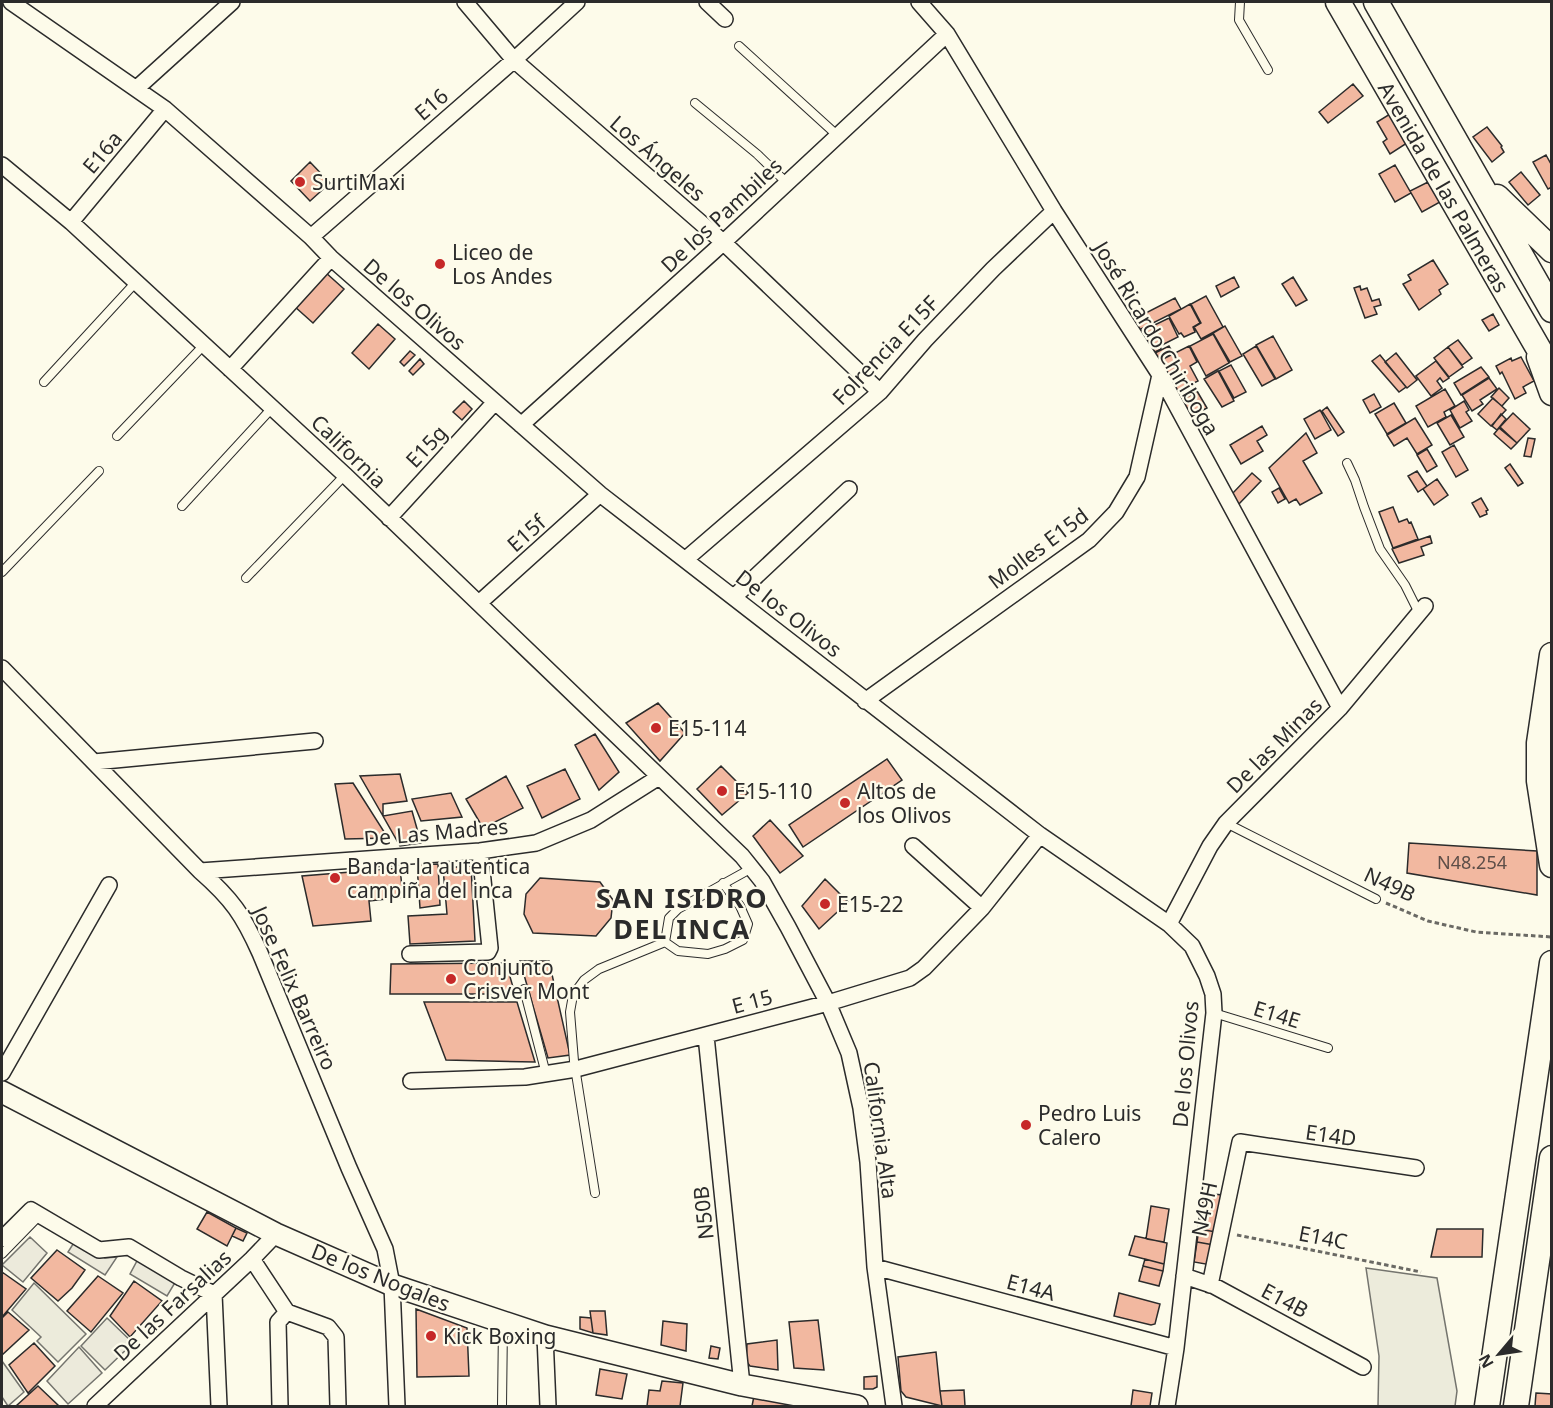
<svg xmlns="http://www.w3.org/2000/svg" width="1553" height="1408" viewBox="0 0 1553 1408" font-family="'Noto Sans',sans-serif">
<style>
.green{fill:#ecebdb;stroke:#74746e;stroke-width:1.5}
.parking{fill:#eceadb;stroke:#74746e;stroke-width:1.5}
.building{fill:#f2b8a0;stroke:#2b2b2b;stroke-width:1.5}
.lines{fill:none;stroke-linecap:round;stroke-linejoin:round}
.lane-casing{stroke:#2b2b2b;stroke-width:10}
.street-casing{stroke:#2b2b2b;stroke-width:18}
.secondary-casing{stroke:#2b2b2b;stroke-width:24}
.primary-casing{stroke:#2b2b2b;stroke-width:27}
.path{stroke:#6a6964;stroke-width:3;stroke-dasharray:4.5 3;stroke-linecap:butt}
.lane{stroke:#fdfbea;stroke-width:8}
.street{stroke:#fdfbea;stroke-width:15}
.secondary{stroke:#fdfbea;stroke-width:21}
.primary{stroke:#fdfbea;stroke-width:24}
.poi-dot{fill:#c62828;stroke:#fdfbea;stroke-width:2}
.labels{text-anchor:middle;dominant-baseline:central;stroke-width:4.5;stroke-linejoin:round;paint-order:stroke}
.number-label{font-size:18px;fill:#5d4e48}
.street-label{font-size:21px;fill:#2b2b2b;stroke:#fdfbea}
.poi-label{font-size:21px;fill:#2b2b2b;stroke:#fdfbea;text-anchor:start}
.district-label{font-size:27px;font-weight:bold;letter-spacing:1.5px;fill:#2b2b2b;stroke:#fdfbea}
</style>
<rect width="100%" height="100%" fill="#fdfbea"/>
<path class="green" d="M1366,1268L1437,1278L1457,1391L1455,1406H1378L1379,1356Z
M34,1283L86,1334L58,1362L37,1341L41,1337L12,1310Z
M2,1361L24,1392L8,1406L2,1397Z"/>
<path class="parking" d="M30,1237L47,1253L23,1282L2,1265Z
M75,1241L105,1258L117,1257L105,1275L68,1252Z
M138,1259L176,1281L167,1296L130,1274Z
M107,1318L133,1343L105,1370L81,1346Z
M79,1347L102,1373L68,1404L47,1381Z"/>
<path class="building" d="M1353,84L1363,96L1328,123L1319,112Z
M1390,114L1407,143L1390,154L1383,142L1387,139L1377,122Z
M1487,127L1502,146L1501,147L1504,152L1492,162L1473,137Z
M1546,155L1552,166V187L1548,189L1533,162Z
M310,162L330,183L310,201L291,181Z
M1395,165L1411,193L1395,202L1379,174Z
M1521,172L1540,195L1528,205L1509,182Z
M1428,182L1440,202L1422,212L1410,191Z
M1433,260L1448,284L1439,290L1441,294L1419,310L1403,284L1411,280L1408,275Z
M325,272L344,289L313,323L294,306Z
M1234,277L1239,287L1221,297L1216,286Z
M1293,277L1307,300L1296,306L1282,284Z
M1360,286L1361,290L1367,288L1372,301L1379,299L1381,305L1374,307L1377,314L1365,318L1354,288Z
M1206,296L1223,327L1201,339L1194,327L1201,323L1191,304Z
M1175,298L1181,309L1139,330L1134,319Z
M1190,304L1200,323L1193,327L1195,332L1184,337L1181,333L1179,334L1169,316Z
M1493,314L1499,325L1489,331L1482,320Z
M1169,318L1178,337L1160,346L1161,349L1153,353L1138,333Z
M378,324L395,339L369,369L352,353Z
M1225,326L1242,356L1230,362L1213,333Z
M1213,334L1229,363L1206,376L1190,346Z
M1273,336L1292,370L1276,379L1256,345Z
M1458,340L1472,358L1462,365L1448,347Z
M1169,346L1173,353L1159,361L1155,353Z
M1189,346L1197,362L1190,366L1198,381L1176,392L1159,361Z
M1256,346L1275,379L1262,386L1243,354Z
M1448,347L1463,367L1449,377L1434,358Z
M410,351L415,355L404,366L400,362Z
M1396,353L1417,380L1407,388L1385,362Z
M1380,355L1406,387L1399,392L1372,361Z
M1521,357L1534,381L1523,387L1526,393L1515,399L1502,372L1500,374L1496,366L1511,358L1512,361Z
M420,359L424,364L413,375L409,371Z
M1436,361L1449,378L1443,382L1440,378L1437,381L1442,388L1431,396L1416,376Z
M1231,365L1246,392L1234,398L1219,371Z
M1481,367L1489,377L1461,395L1454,383Z
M1218,371L1234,401L1222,407L1204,379Z
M1489,378L1497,389L1480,400L1483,404L1472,411L1462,395Z
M1499,388L1509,398L1502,406L1491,397Z
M1445,389L1455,406L1444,412L1446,417L1428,427L1416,406Z
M1197,391L1207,408L1189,418L1180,401Z
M1374,394L1381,407L1370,413L1363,400Z
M1493,398L1506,410L1491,426L1478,414Z
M464,401L472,409L462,420L453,412Z
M1464,401L1469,410L1466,412L1472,421L1460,428L1450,410Z
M1394,403L1406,423L1387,434L1375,414Z
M1327,407L1344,432L1338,436L1322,411Z
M1320,410L1331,430L1315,439L1304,419Z
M1513,413L1530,429L1517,443L1500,427Z
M1501,414L1506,419L1497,430L1492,426Z
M1451,415L1464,437L1450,445L1437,423Z
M1415,418L1432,445L1417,454L1407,438L1394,446L1387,435Z
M1262,426L1267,435L1257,441L1263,451L1241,464L1230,445Z
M1499,428L1517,443L1511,449L1494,434Z
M1306,433L1317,453L1303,461L1322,493L1300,505L1296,499L1289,503L1269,468Z
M1528,438L1535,439L1531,457L1524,456Z
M1454,445L1468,470L1456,477L1442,452Z
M1427,449L1437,466L1427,472L1417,455Z
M1510,464L1523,483L1518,486L1505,468Z
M1417,471L1427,486L1418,492L1408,476Z
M1252,473L1261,481L1237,506L1231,495Z
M1437,479L1448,495L1434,505L1423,489Z
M1279,488L1285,499L1278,503L1272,492Z
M1481,498L1488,510L1486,511L1487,514L1480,517L1472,503Z
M1393,507L1399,522L1407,519L1409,523L1411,522L1418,539L1393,548L1379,512Z
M1430,536L1432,543L1421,547L1424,555L1399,563L1392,549Z
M658,703L685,733L660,761L626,723Z
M595,734L619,772L599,790L575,745Z
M887,759L902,780L803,847L789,825Z
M721,766L748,793L722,815L697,789Z
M565,769L580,799L542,818L527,786Z
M400,774L407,801L383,804V816L360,776Z
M506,776L523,808L483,828L466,799Z
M353,783L388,838L345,839L335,784Z
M451,793L462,817L421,821L412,799Z
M412,811L421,843L400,846L383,816Z
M770,820L803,856L780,873L753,836Z
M1409,843L1537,851V895L1407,873Z
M438,864L440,905L420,908L417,865Z
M471,866L475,941L410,944L408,916L447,914L443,868Z
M400,868L403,897L369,901L371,921L313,926L302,876Z
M540,878L600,882L613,900L611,918L596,936L533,933L524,914L526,894Z
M825,879L848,902L819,929L802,906Z
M520,961H549L570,1055L548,1058Z
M506,963L515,994H390L391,964Z
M424,1002H517L535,1062L446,1060Z
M1204,1193L1222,1195L1216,1232L1199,1229Z
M1151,1206L1169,1209L1164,1242L1146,1239Z
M207,1212L236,1228L227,1246L197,1229Z
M236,1228L247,1233L243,1241L232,1236Z
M1199,1229L1216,1232L1214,1245L1197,1242Z
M1437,1229H1483L1482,1257H1431Z
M1135,1236L1167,1243L1164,1264L1129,1255Z
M1197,1242L1214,1245L1211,1265L1194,1262Z
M57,1250L85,1270L72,1288L58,1301L31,1278Z
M1145,1259L1164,1264L1163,1271L1143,1266Z
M1143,1266L1163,1271L1159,1286L1139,1281Z
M2,1272L26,1289L2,1317Z
M98,1276L123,1293L91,1332L67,1311Z
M134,1281L162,1301L130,1337L110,1316Z
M1119,1293L1160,1304L1155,1324L1151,1325L1114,1316Z
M416,1309L467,1328L469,1376L417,1377Z
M590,1311H605L607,1335L593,1333Z
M8,1312L29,1330L2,1355V1318Z
M580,1317L591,1318L593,1333L580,1329Z
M818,1320L824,1370L794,1368L789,1322Z
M663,1321L687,1324L686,1351L661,1345Z
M777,1340L778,1370L750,1366L746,1361L747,1344Z
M34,1343L55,1366L28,1393L9,1365Z
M711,1346L720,1348L718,1359L709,1358Z
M936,1352L940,1391L942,1406L906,1397L901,1391L898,1357Z
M600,1369L627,1374L622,1399L596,1395Z
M877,1376V1387L873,1389H864V1377Z
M662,1381L683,1383L680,1406H647L649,1390L660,1391Z
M38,1386L59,1406H16Z
M964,1390L965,1406H942L940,1391Z
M1133,1390L1152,1393L1150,1406H1131Z
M1536,1393L1552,1394V1406H1535Z
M754,1396L796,1405V1406H752Z"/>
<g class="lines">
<defs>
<path id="lane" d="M1240,2L1239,20L1268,70
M739,46L838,136
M695,103L757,154L787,183
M44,382L136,282
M117,436L204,345
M1347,463L1355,480L1364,507L1380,549L1405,585L1419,613
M182,506L272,408
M2,572L99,471
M246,578L345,475
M1226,823L1376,899
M665,942L678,951L708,954L725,949L743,940L748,924L740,906L723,883
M524,989L546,1074
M1214,1013L1328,1048
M595,1193L574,1061L570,1012L573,995L584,980L599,969L665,942L669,918L678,909L752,868
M2,1254L40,1215
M502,1406L503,1324"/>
<path id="street" d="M11,2L165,109L311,237L331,258L600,494L1040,835L1169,924L1192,946L1207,976L1213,994L1214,1013L1176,1348L1167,1406
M465,2L514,60L724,243L880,392
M707,2L725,19
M919,2L947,34L1054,211L1160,375L1340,708
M137,88L232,2
M2,165L71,222L345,475L742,856L762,881L788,927L828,1003L849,1053L861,1108L868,1162L875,1267L894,1406
M71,222L165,109
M311,237L514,60L577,2
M230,369L331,258
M521,425L714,251L947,34
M389,518L495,402
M686,559L880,392L925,340L993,269L1054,211
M734,597L849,489
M479,603L600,494
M2,668L200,871C232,899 243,915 260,953L349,1168L385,1249L392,1285L397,1406
M865,701L1089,540L1116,512L1137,477L1160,375
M94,762L315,741
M913,846L982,908
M200,871L480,851L536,843L591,820L659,777
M1169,924L1210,846L1226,823L1340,708L1425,606
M410,954L488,952L490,948L480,851
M706,1036L742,1385
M2,1073L109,885
M411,1081L525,1077L576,1069L828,1003L910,978L924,968L982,908L1040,835
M2,1239L31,1210L99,1250L129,1247L181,1278L214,1294L219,1406
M252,1259L287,1312L328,1327L336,1337L338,1406
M875,1267L1176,1348
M1184,1276L1214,1286L1363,1367
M1210,1285L1240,1142L1416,1168
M545,1336L548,1406
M95,1406L252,1259L276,1234
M280,1406L278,1322L287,1312"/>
<path id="secondary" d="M2,1092L276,1234L392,1285L545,1336L742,1385L857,1406"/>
<path id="primary" d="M1338,2L1552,372
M1376,2L1552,310
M1497,197L1552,250
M1539,357L1552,393
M1552,655L1539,743V781L1552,865
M1487,1406L1552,963
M1516,1406L1552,1158"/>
</defs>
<use href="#lane" class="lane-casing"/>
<use href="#street" class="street-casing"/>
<use href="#secondary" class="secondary-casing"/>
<use href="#primary" class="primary-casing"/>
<path class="path" d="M1386,903L1428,921L1476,932L1552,937
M1237,1235L1421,1272"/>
<use href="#lane" class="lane"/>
<use href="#street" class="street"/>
<use href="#secondary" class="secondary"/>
<use href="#primary" class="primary"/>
</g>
<g class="poi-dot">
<circle cx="300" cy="182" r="6"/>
<circle cx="440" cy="264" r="6"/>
<circle cx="656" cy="728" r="6"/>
<circle cx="722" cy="791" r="6"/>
<circle cx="845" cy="803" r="6"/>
<circle cx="335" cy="878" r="6"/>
<circle cx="825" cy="904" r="6"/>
<circle cx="451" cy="979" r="6"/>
<circle cx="1026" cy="1125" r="6"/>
<circle cx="431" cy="1336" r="6"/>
</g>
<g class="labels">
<g class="number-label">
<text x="1472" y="862">N48.254</text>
</g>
<g class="street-label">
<text transform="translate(431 104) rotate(-41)">E16</text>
<text transform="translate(102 152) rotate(-50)">E16a</text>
<text transform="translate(658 158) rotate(41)">Los Ángeles</text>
<text transform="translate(1444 187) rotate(60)">Avenida de las Palmeras</text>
<text transform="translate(721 215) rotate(-43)">De los Pambiles</text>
<text transform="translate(415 304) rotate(41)">De los Olivos</text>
<text transform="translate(1157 338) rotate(59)">José Ricardo Chiriboga</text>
<text transform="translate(885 350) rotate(-46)">Folrencia E15F</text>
<text transform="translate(426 446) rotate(-47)">E15g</text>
<text transform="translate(349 451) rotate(44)">California</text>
<text transform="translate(526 533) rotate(-42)">E15f</text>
<text transform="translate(1038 548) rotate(-37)">Molles E15d</text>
<text transform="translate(789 613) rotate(38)">De los Olivos</text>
<text transform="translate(1274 745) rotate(-45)">De las Minas</text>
<text transform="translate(436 832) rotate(-5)">De Las Madres</text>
<text transform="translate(1390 884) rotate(25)">N49B</text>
<text transform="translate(295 988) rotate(66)">Jose Felix Barreiro</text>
<text transform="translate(752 1001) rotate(-15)">E 15</text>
<text transform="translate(1277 1014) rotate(17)">E14E</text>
<text transform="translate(1185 1064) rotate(-85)">De los Olivos</text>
<text transform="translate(881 1130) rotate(82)">California Alta</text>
<text transform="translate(1331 1135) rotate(8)">E14D</text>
<text transform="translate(1204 1209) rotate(-78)">N49H</text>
<text transform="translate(703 1213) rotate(-96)">N50B</text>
<text transform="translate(1323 1237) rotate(11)">E14C</text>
<text transform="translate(381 1277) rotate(22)">De los Nogales</text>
<text transform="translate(1031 1287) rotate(15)">E14A</text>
<text transform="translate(1285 1300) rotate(28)">E14B</text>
<text transform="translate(172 1305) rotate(-43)">De las Farsalias</text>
</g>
<g class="poi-label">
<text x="312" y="182">SurtiMaxi</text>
<text x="452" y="252">Liceo de<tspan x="452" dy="24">Los Andes</tspan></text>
<text x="668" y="728">E15-114</text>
<text x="734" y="791">E15-110</text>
<text x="857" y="791">Altos de<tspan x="857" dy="24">los Olivos</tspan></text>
<text x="347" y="866">Banda la autentica<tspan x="347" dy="24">campiña del inca</tspan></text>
<text x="837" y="904">E15-22</text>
<text x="463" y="967">Conjunto<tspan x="463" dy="24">Crisver Mont</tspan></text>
<text x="1038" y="1113">Pedro Luis<tspan x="1038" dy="24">Calero</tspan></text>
<text x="443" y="1336">Kick Boxing</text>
</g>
<g class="district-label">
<text x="682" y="897">SAN ISIDRO<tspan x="682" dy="31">DEL INCA</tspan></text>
</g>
</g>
<rect width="1553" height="1408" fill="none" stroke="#2b2b2b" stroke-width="6"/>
<g transform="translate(1499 1354) rotate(241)" stroke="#fdfbea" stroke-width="4.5" paint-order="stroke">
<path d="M0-4.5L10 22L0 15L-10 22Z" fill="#2b2b2b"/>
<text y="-9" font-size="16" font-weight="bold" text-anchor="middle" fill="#2b2b2b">N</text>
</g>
</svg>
